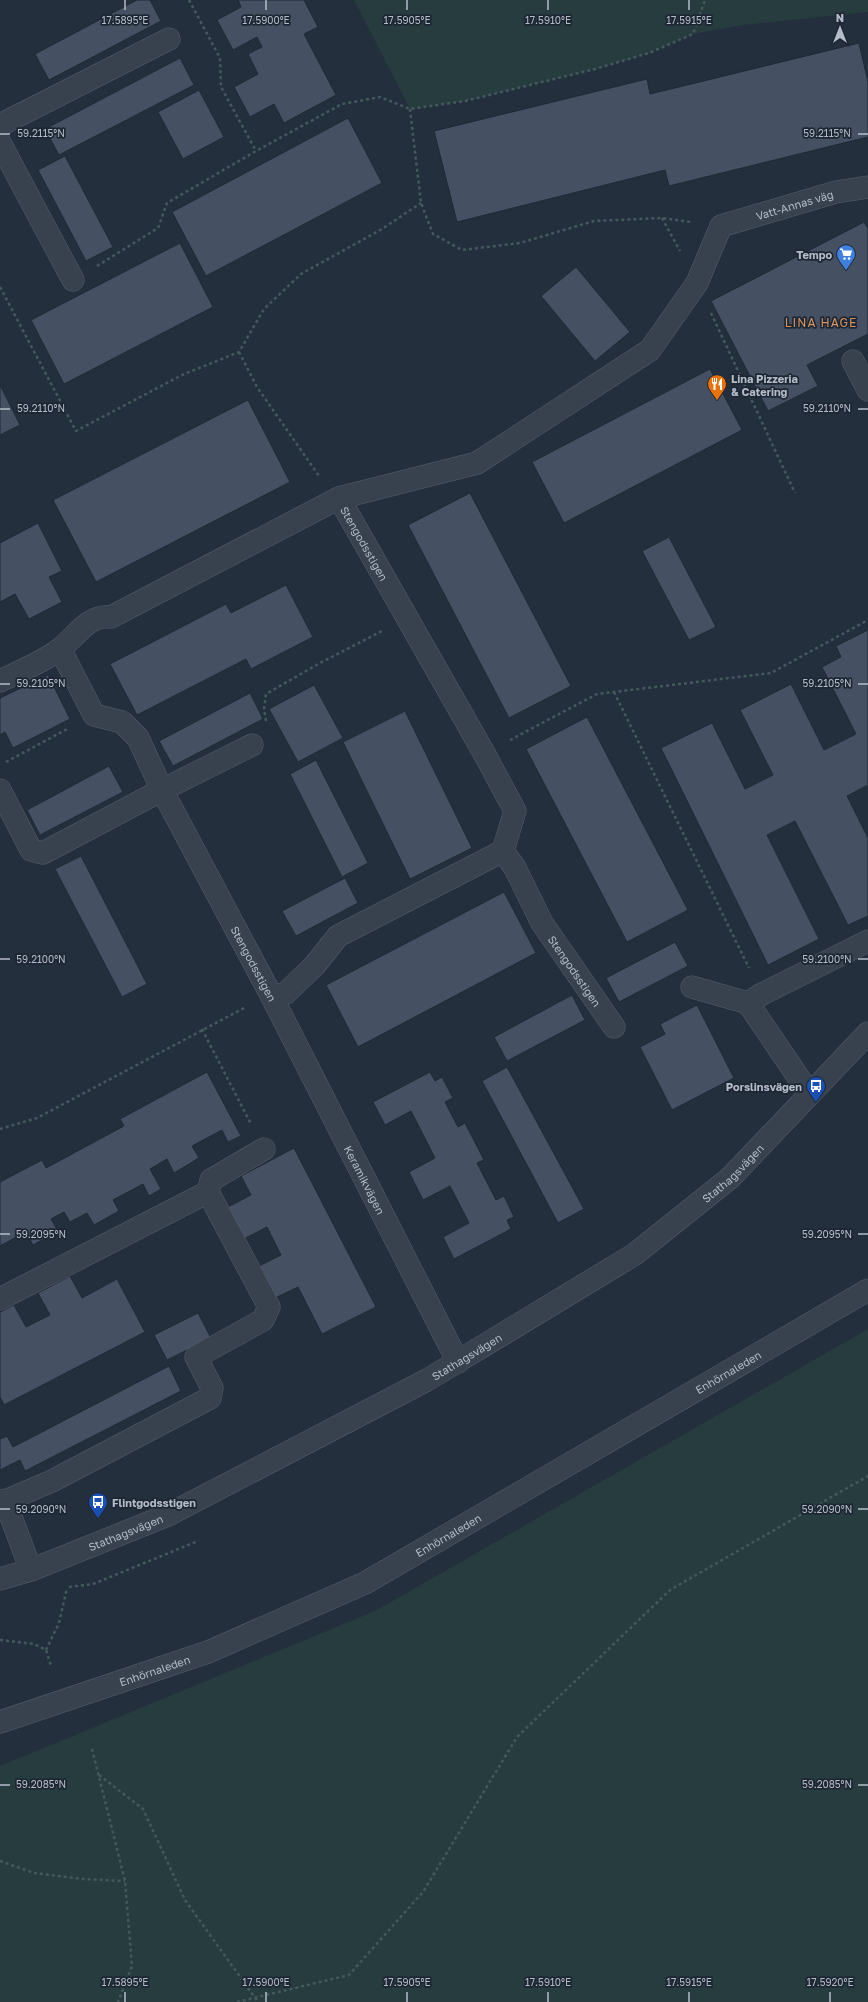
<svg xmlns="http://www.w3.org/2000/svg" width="868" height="2002" viewBox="0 0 868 2002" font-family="'Golos Text',sans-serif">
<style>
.green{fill:#263c3f}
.building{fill:#455162;stroke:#1f2835}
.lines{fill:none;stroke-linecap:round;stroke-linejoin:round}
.minor-casing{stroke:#565f6c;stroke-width:23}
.path{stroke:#44595c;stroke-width:2.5;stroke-dasharray:3 3;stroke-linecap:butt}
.minor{stroke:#38414e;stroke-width:22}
.ticks{fill:none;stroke:#b4bcc9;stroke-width:1.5}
.labels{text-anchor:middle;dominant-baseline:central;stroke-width:3.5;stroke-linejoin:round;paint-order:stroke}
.street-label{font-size:11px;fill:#b4bcc9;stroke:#1d2633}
.poi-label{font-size:11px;font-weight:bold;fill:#b4bcc9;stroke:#1d2633;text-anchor:end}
.neighbourhood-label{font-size:12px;letter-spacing:1px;fill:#d59563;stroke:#1d2633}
.ticks-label{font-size:10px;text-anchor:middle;fill:#b4bcc9;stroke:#1d2633;stroke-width:3.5;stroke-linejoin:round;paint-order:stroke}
</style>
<rect width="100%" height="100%" fill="#242f3e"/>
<path class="green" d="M354,0H868V12L743,25L693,34L649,53L595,69L465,101L410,109Z
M868,1329V2002H0V1766L375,1611Z"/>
<path class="building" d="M137,0H150L161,21L49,80L35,54Z
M238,0H304L318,27L304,34L336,95L284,123L274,104L250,117L234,87L258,74L248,54L262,47L257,37L233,50L217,20L241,7Z
M859,43L868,82V137L669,186L665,170L457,222L434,131L647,79L650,94Z
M180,58L194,85L59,155L45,129Z
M199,90L224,137L183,159L158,112Z
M348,118L382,183L206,276L172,212Z
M65,156L113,247L86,261L38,170Z
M864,222L868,229V334L807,365L818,386L768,411L711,301Z
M180,243L213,307L64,384L31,320Z
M576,267L630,332L595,361L541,296Z
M710,369L742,430L564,523L532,462Z
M0,385L20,425L0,435Z
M248,400L290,482L96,582L53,500Z
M470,493L571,686L509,718L408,525Z
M38,523L62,571L49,577L62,602L29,619L15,594L0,602V543Z
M669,537L716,627L689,640L642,551Z
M286,585L313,637L251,669L246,659L137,715L110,664L226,604L231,613Z
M868,630V785L847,796L868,838V916L848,925L795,821L767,835L819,939L768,965L661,748L712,723L745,789L773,775L740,710L791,684L824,750L856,734L822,667L841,657L836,646Z
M48,675L70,719L13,748L5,732L0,735V698Z
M314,685L343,738L298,762L269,709Z
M250,693L263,719L173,766L159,741Z
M405,711L472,848L410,879L343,742Z
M587,717L688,910L627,942L526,749Z
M316,760L368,863L342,877L290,774Z
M109,766L123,792L40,835L27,810Z
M81,856L147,984L122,997L55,869Z
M345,878L358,903L296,936L282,911Z
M504,892L536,953L358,1047L326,985Z
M675,942L688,966L619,1002L606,978Z
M572,995L585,1020L507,1061L494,1037Z
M697,1005L734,1078L672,1110L640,1047L665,1034L660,1024Z
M507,1067L584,1209L558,1223L482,1081Z
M207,1072L241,1136L228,1142L222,1130L192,1146L199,1158L174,1173L167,1159L150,1169L161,1189L149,1196L143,1184L113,1200L119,1211L94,1225L87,1213L70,1222L64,1212L51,1219L58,1231L33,1245L26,1232L0,1246V1182L42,1160L46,1168L124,1126L120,1119Z
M430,1072L435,1081L442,1077L453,1098L445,1102L458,1127L465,1123L484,1160L477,1163L496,1200L504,1196L514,1217L507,1220L511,1229L454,1259L443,1237L469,1223L450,1186L423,1200L409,1172L435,1158L411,1111L385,1125L373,1102Z
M294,1148L376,1307L322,1334L298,1287L273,1299L257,1267L281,1255L267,1227L242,1240L226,1208L251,1195L241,1176Z
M70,1276L82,1298L117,1279L145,1332L4,1405L0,1397V1312L14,1305L26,1327L50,1315L38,1293Z
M198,1313L211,1338L167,1360L154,1335Z
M169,1366L181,1391L25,1471L20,1460L0,1470V1439L7,1436L13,1447Z"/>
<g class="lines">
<defs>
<g id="minor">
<path d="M0,125L169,39"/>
<path d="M0,143L73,280"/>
<path d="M853,361L868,390"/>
<path id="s1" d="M339,498L484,753L515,811L503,851L515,868L542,923L614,1027"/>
<path id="s2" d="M0,681C18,672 45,661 60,649C76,637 88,614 111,617L339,498L477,463L650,350L697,283L721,226L836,192L868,187"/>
<path id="s3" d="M252,745L162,790L272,997L458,1362"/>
<path d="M0,790L31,850L43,853L162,790L138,738L122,722L94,715L60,649"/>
<path d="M692,987L748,1003L809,1093"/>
<path d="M272,997L286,993L315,965L338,936L503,851"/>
<path d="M748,1003L762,994L868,941"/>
<path d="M208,1192L211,1180L264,1149"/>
<path d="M0,1299L208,1192L269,1307L263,1320L196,1357L212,1388L210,1398L52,1481L5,1501H0"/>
<path d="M5,1501L31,1570"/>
<path id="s4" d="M0,1579L31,1570L168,1515L427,1380L635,1254L730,1178L868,1033"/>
<path id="s5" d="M0,1722L208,1652L365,1583L868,1290"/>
</g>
</defs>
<use href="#minor" class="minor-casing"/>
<path class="path" d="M189,0L220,58L221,87L256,151
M410,109L421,203L433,234L462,250L520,243L594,221L662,218L691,222
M662,218L680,251
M97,266L158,228L167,203L256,151L342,104L380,97L410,109L465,101L595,69L649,53L693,34L705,0
M0,287L76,431L182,375L239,352L264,309L301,274L382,229L421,203
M711,313L795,493
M239,352L257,387L319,476
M614,692L749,968
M266,721L264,709L266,694L320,663L382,631
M510,740L597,694L771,673L868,620
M6,762L69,728
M202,1029L251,1124
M0,1129L37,1118L246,1007
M69,1587L93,1584L198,1541
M0,1640L34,1644L46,1650L51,1666
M46,1650L59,1623L67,1588
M92,1749L125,1881L132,1966L118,2002
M99,1775L143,1809L185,1900L258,2002
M0,1861L34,1873L82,1879L125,1881
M237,2002L349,1975L423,1892L517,1737L670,1590L868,1476"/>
<use href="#minor" class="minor"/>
</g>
<path class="ticks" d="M125,0V10M266,0V10M407,0V10M548,0V10M689,0V10M0,134H10M858,134H868M0,409H10M858,409H868M0,684H10M858,684H868M0,959H10M858,959H868M0,1234H10M858,1234H868M0,1509H10M858,1509H868M0,1785H10M858,1785H868M125,1992V2002M266,1992V2002M407,1992V2002M548,1992V2002M689,1992V2002M830,1992V2002"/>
<defs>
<symbol id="supermarket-pin" viewBox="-11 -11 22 30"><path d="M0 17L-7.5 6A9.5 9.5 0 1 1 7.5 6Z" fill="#3f7fe0" stroke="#1d2633"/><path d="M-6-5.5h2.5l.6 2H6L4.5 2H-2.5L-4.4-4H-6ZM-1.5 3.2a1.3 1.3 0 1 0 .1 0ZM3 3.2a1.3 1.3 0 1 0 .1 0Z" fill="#fff"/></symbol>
<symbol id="restaurant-pin" viewBox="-11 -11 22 30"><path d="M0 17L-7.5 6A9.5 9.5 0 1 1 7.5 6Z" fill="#e8710a" stroke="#1d2633"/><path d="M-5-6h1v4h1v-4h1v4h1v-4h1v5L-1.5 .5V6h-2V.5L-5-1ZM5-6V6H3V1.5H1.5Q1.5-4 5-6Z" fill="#fff"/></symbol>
<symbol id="bus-pin" viewBox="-11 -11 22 30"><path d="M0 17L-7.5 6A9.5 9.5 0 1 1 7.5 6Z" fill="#1a4fb4" stroke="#1d2633"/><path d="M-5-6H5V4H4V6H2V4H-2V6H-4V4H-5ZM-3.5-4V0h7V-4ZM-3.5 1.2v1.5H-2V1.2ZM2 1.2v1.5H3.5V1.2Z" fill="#fff"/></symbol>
</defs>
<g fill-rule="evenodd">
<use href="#supermarket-pin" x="835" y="243" width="22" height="30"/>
<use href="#restaurant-pin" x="706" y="373" width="22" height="30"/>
<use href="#bus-pin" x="805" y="1075" width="22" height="30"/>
<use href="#bus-pin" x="87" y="1491" width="22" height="30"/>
</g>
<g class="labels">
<g class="street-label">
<text stroke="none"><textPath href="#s2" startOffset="957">Vatt-Annas väg</textPath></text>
<text stroke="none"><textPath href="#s1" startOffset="52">Stengodsstigen</textPath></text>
<text stroke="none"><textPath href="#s3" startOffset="297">Stengodsstigen</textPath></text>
<text stroke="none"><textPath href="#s1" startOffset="541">Stengodsstigen</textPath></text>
<text stroke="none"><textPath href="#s4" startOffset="842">Stathagsvägen</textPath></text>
<text stroke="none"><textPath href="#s3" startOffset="540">Keramikvägen</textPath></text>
<text stroke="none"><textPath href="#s4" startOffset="518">Stathagsvägen</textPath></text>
<text stroke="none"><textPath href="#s5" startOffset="811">Enhörnaleden</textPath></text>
<text stroke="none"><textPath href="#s4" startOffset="134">Stathagsvägen</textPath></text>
<text stroke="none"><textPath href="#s5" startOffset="487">Enhörnaleden</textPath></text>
<text stroke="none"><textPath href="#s5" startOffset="163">Enhörnaleden</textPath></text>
</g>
<g class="poi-label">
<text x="832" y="254">Tempo</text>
<text x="731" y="378" text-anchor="start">Lina Pizzeria<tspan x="731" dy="13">&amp; Catering</tspan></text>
<text x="802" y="1086">Porslinsvägen</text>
<text x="112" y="1502" text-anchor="start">Flintgodsstigen</text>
</g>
<g class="neighbourhood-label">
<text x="821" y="322">LINA HAGE</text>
</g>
</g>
<g class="ticks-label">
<text x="125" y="24">17.5895°E</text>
<text x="266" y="24">17.5900°E</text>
<text x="407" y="24">17.5905°E</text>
<text x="548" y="24">17.5910°E</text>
<text x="689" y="24">17.5915°E</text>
<text x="41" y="137">59.2115°N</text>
<text x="827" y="137">59.2115°N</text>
<text x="41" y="412">59.2110°N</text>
<text x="827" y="412">59.2110°N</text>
<text x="41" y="687">59.2105°N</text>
<text x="827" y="687">59.2105°N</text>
<text x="41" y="963">59.2100°N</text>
<text x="827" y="963">59.2100°N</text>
<text x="41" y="1238">59.2095°N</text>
<text x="827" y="1238">59.2095°N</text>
<text x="41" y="1513">59.2090°N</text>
<text x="827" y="1513">59.2090°N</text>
<text x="41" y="1788">59.2085°N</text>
<text x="827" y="1788">59.2085°N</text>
<text x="125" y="1986">17.5895°E</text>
<text x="266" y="1986">17.5900°E</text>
<text x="407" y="1986">17.5905°E</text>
<text x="548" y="1986">17.5910°E</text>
<text x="689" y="1986">17.5915°E</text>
<text x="830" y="1986">17.5920°E</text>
</g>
<g transform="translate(840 28)" stroke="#1d2633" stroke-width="3" paint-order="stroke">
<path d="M0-3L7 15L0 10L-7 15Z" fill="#b4bcc9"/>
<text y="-6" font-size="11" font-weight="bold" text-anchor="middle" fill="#b4bcc9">N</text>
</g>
</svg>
